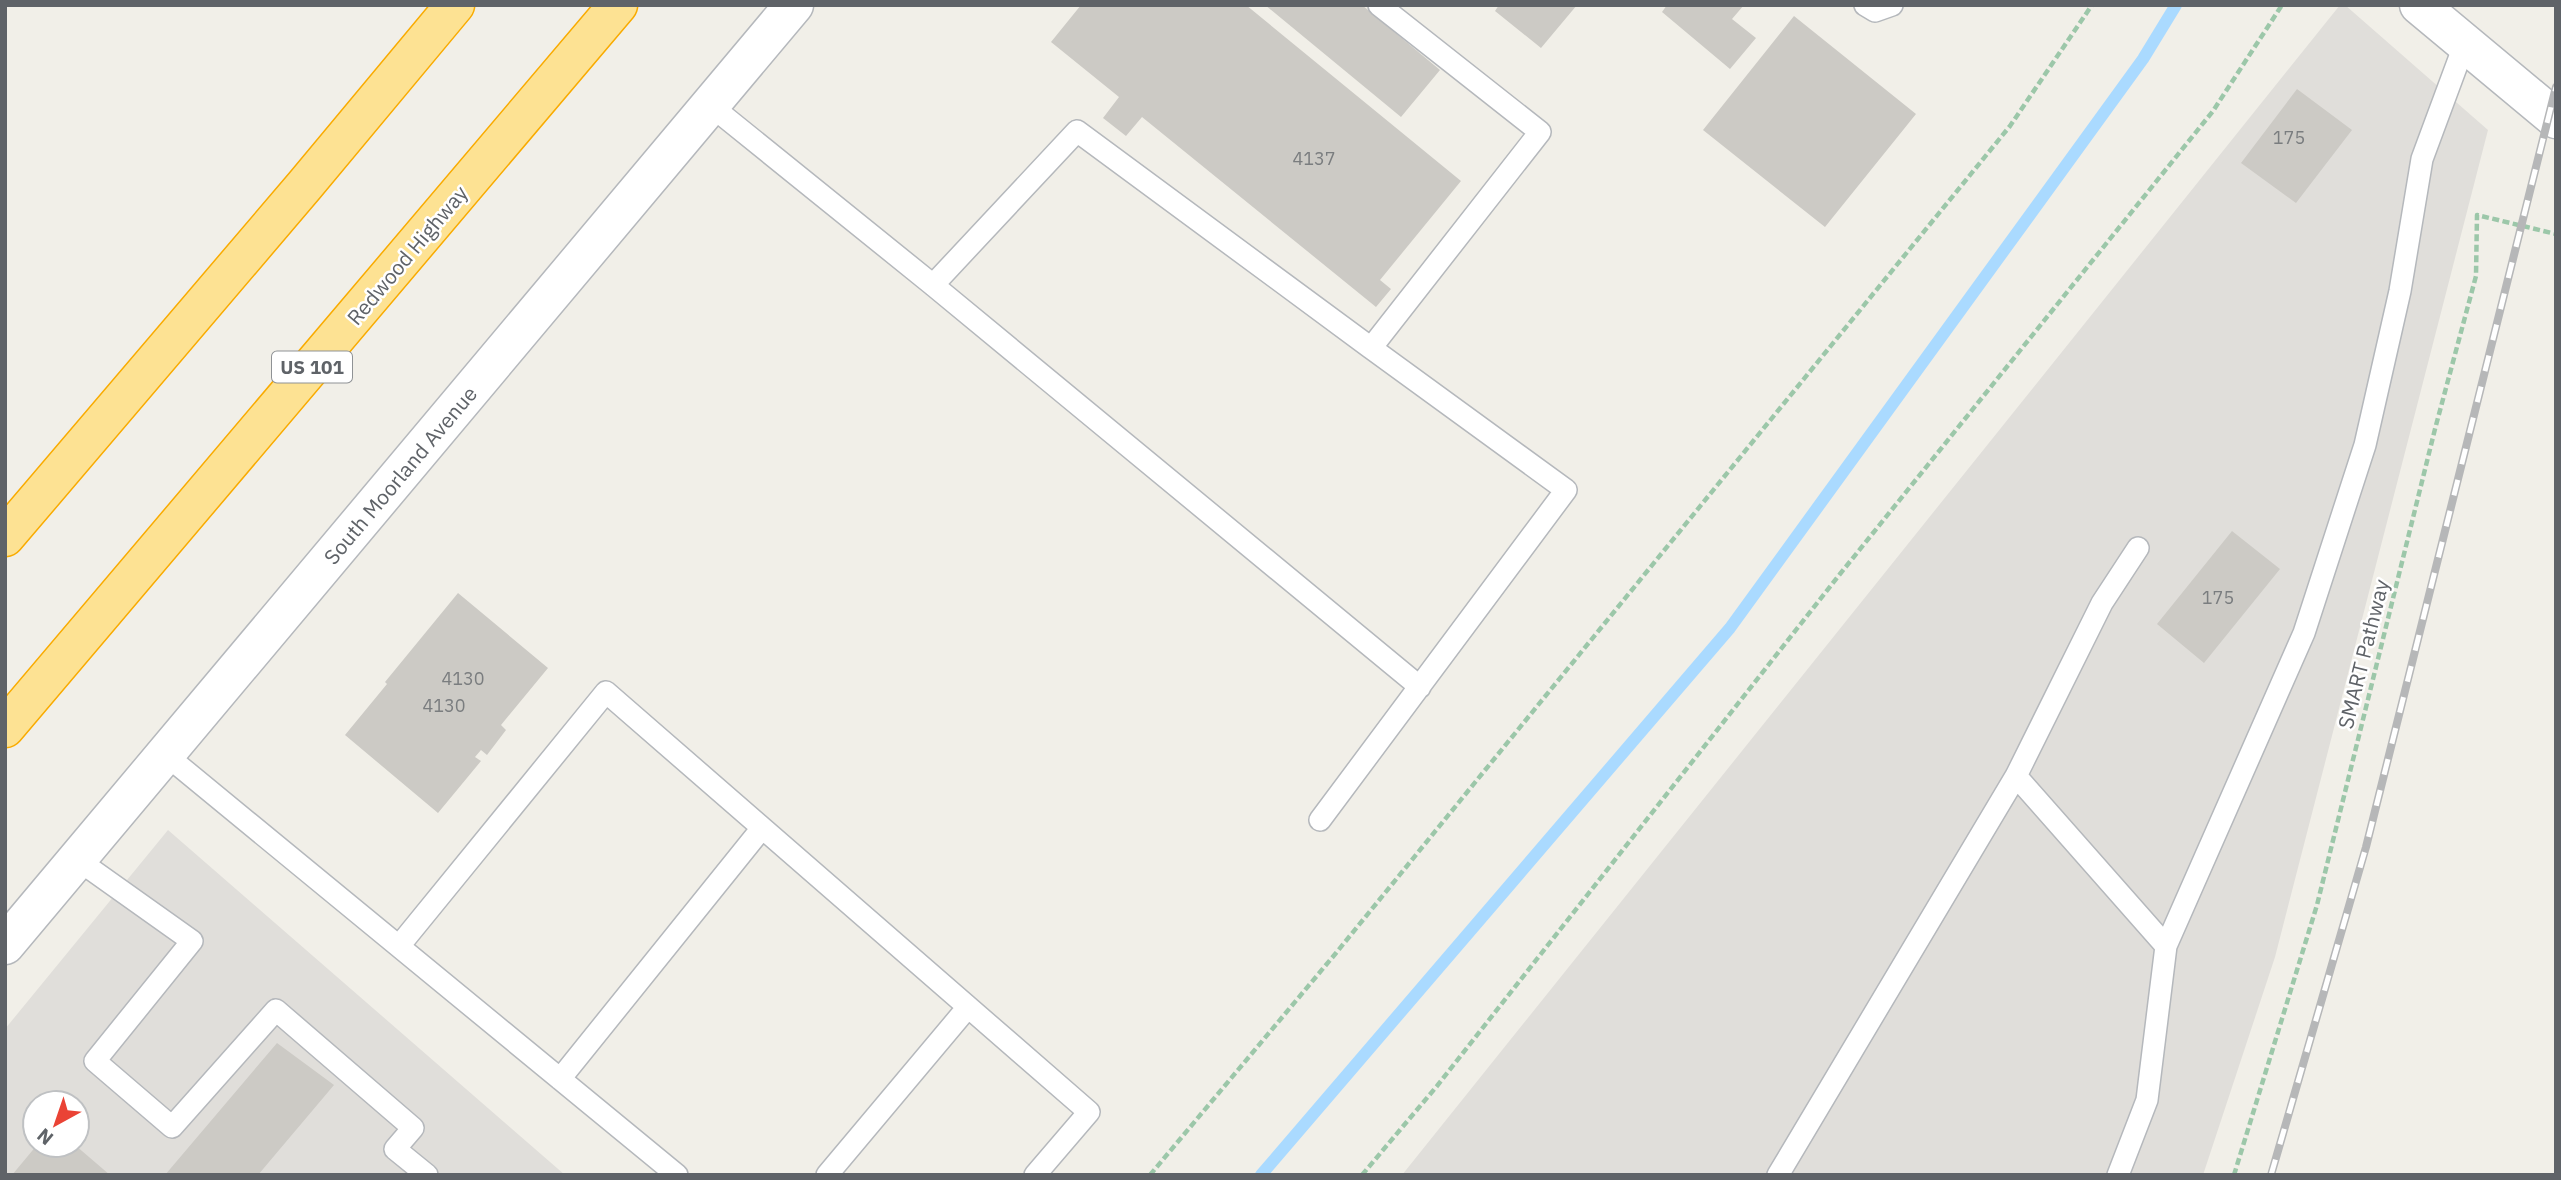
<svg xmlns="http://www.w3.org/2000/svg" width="2561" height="1180" viewBox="0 0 2561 1180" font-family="'IBM Plex Sans',sans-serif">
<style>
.industrial{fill:#e0deda;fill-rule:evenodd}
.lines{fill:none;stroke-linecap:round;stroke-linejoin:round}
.stream{stroke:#aadaff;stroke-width:12}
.building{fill:#cccac5}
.lane-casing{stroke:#b5b8bc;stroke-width:24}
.street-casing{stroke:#b5b8bc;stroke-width:41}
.highway-casing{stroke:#f9ab00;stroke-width:41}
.path{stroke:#9cc7a9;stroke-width:4.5;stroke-dasharray:7 3.5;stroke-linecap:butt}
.lane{stroke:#fff;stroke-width:21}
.street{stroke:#fff;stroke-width:38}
.highway{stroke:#fde293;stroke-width:38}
.rail-casing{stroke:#b6b7b8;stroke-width:8}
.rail{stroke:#fff;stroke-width:5;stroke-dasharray:16;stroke-linecap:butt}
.labels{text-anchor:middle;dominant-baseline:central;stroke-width:5;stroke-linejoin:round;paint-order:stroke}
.number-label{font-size:18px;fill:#7a7d7f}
.shield{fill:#fff;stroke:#8f9295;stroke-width:2}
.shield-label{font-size:19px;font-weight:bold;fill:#5f6368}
.street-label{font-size:21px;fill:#5f6368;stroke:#fff}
</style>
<rect width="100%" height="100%" fill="#f1efe8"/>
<path class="industrial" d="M2340,5H2345L2488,130L2275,957L2203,1175H1402Z
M168,830L565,1175H5V1029ZM35,1103H77V1145H35Z"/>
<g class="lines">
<path class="stream" d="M1261,1175L1730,628L2143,59L2176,5"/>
</g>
<path class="building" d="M1081,5H1246L1461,181L1380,280L1391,289L1376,307L1142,117L1126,136L1103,118L1119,97L1051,42Z
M1265,5H1362L1440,70L1401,117Z
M1499,5H1577L1541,48L1495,11Z
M1667,5H1744L1732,19L1756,38L1730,69L1662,12Z
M1794,16L1916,114L1825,227L1703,130Z
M2297,89L2352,130L2296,203L2241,163Z
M2232,531L2280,569L2204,663L2157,624Z
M458,593L548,668L501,725L506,730L487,755L481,750L475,757L481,761L438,813L345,735L387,684L385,682Z
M277,1043L334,1085L258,1175H165Z
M37,1145H75L110,1175H12Z"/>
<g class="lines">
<defs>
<path id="lane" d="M1865,5L1875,11L1892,5
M710,105L933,285L1420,687
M933,285L1077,131L1371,348
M166,755L677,1175
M2016,776L2166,946
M1320,820L1566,490L1371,348L1540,132L1379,5
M78,860L192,941L95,1061L172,1127L276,1010L413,1128L395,1149L427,1175
M399,946L606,692L1089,1112L1035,1175
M560,1079L762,828
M827,1175L968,1007
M1778,1175L2016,776L2102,603L2138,548
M2118,1175L2147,1100L2166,946L2304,633L2365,445L2400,291L2422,159L2465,43"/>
<path id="street" d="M2419,5L2556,119
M5,945L794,5"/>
<path id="highway" d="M5,537L305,185L455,5
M5,728L618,5"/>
</defs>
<use href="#lane" class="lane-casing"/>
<use href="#street" class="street-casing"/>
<use href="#highway" class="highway-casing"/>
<path class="path" d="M1150,1175L1336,953L2010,126L2092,5
M1362,1175L1437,1086L1840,574L2213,111L2282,5
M2234,1175L2317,905L2435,429L2476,276L2477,215L2556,234"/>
<use href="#lane" class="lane"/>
<use href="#street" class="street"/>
<use href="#highway" class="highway"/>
<defs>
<path id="rail" d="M2271,1175L2366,847L2556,87"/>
</defs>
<use href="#rail" class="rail-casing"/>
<use href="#rail" class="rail"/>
</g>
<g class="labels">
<g class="number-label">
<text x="2289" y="137">175</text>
<text x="1314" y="158">4137</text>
<text x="2218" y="597">175</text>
<text x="463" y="678">4130</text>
<text x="444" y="705">4130</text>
</g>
<rect class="shield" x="272" y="351.5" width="80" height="31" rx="5"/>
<g class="shield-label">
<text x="312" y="367">US 101</text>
</g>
<g class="street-label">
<text transform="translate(407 255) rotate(-50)">Redwood Highway</text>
<text transform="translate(400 475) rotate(-50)">South Moorland Avenue</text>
<text transform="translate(2363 654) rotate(-76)">SMART Pathway</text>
</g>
</g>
<rect width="2561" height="1180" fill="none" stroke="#5f6368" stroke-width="14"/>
<g transform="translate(56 1124) rotate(220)"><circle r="33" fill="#ffffff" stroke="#bfc1c3" stroke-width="2"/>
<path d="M0-5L12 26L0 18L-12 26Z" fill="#ea4335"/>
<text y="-10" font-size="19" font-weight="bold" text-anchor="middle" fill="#5f6368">N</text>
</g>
</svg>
